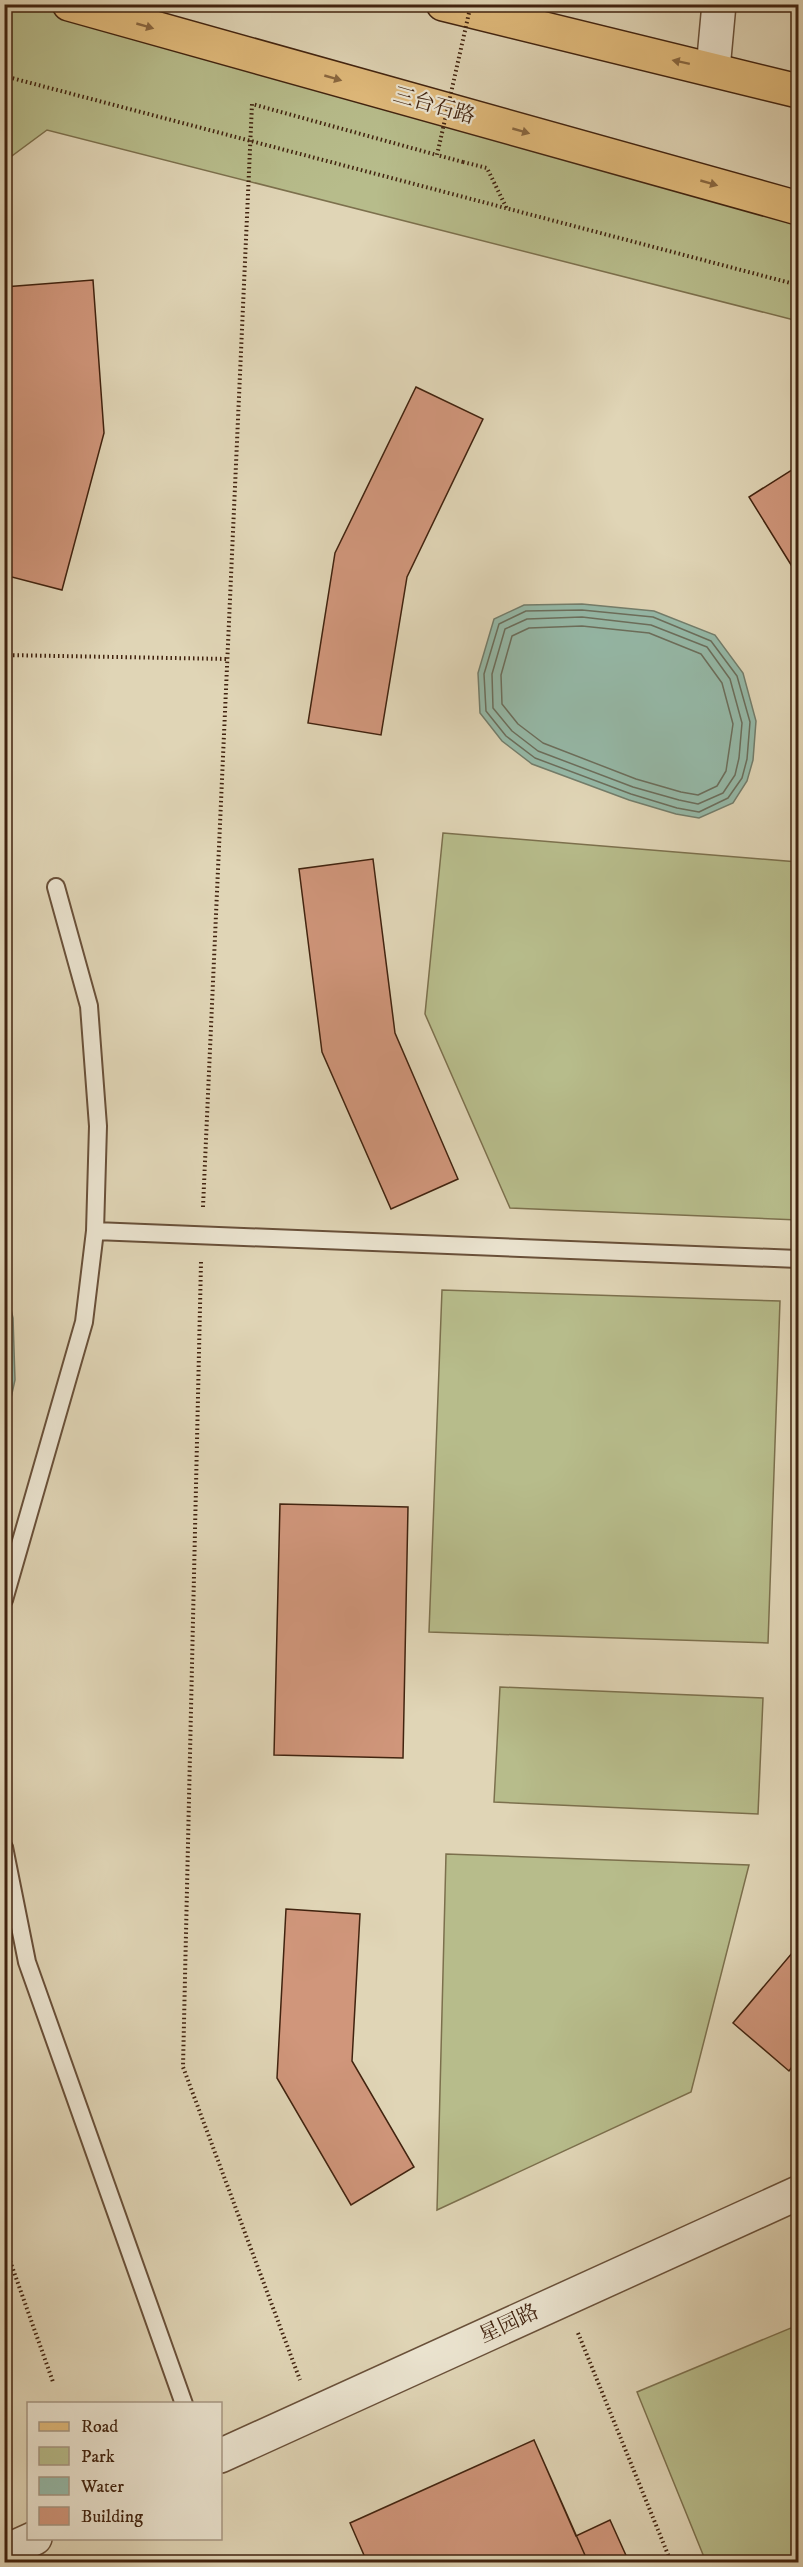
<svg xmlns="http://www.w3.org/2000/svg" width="803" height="2567" viewBox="0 0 803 2567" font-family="'IM FELL DW Pica','Noto Serif SC',serif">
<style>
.green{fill:#b7bc8b;stroke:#7c704d;stroke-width:1.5}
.water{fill:#95b9a8;stroke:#737d6b;stroke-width:1.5}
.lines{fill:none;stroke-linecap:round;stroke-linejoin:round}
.shore{stroke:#6b6e5c;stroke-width:1.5}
.building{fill:#d0967b;stroke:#41230f;stroke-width:1.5}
.service-casing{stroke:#695039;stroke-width:20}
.minor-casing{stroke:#695039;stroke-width:36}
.primary-casing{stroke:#41230f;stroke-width:36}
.path{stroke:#41230f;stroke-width:4;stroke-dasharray:1.5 3;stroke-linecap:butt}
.service{stroke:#ebe4d0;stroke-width:16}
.minor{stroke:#ebe4d0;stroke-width:33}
.primary{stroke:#e0ba7b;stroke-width:33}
.path-bridge{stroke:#41230f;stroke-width:4;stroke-dasharray:1.5 3;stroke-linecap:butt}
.oneway{fill:#896740}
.labels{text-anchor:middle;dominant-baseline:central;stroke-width:4.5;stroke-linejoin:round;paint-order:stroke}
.street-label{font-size:21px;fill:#41230f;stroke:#ebe4d0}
</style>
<rect width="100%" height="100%" fill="#e0d5b6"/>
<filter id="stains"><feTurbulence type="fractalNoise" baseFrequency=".00333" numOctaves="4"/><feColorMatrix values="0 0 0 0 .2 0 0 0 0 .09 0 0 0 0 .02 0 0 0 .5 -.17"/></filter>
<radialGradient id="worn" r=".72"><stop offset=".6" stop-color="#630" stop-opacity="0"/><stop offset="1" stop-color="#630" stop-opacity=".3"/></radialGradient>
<path class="green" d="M5,5H62L798,209V321L47,130L5,161Z
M443,833L798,862V1220L510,1208L425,1014Z
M442,1290L780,1301L768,1643L429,1632Z
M500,1687L763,1698L758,1814L494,1802Z
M446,1854L749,1865L691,2092L437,2210Z
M798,2325V2562H706L637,2392Z"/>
<path class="water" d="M582,604L654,611L715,635L743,673L756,721L753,760L747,781L733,803L699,818L676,814L629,800L532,764L502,741L480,713L478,673L494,619L524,605Z
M4,1280L13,1318L15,1380L5,1425Z"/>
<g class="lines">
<path class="shore" d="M582,610L653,617L711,641L737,676L750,722L747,759L742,778L728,798L699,812L677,808L631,794L535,758L506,736L486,711L484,674L499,624L526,611Z
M582,617L651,625L707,647L730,679L742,723L739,758L735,775L723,793L698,804L679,800L633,787L538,751L512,731L493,708L492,674L505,629L527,619Z
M582,626L649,633L701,654L722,683L733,724L726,771L717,786L698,795L681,792L636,779L543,743L518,724L502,704L501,675L512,636L529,628Z
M4,1308L9,1379L4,1398"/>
</g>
<path class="building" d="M93,280L104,433L62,590L4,575V287Z
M416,387L483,419L407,577L381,735L308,723L335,553Z
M798,466V576L749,497Z
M373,859L395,1033L458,1179L391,1209L322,1052L299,869Z
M280,1504L408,1507L403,1758L274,1755Z
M286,1909L360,1914L352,2061L414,2167L351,2205L277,2078Z
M798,1946V2059L789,2071L733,2023Z
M534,2440L576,2536L610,2520L629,2562H367L350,2523Z
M534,2440L588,2562H367L350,2523Z"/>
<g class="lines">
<defs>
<path id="service" d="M56,887L89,1006L98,1126L95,1231
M4,1600L84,1322L95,1231L798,1259
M4,1847L27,1962L184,2404"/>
<path id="minor" d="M713,69L719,4
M220,2456L798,2193
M4,2552L35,2538"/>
<path id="primary" d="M69,4L798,208
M443,4L798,91"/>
</defs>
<use href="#service" class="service-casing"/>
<use href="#minor" class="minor-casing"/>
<use href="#primary" class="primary-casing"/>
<path class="path" d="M769,4L798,12
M4,76L798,285
M463,162L487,168L507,209
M4,655L228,659
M203,1207L252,104L437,155
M201,1262L183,2067L300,2380
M4,2244L53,2382
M578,2333L671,2562"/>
<use href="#service" class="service"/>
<use href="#minor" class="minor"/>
<use href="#primary" class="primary"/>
<path class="path-bridge" d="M463,162L437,155L471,4"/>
</g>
<defs><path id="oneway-solid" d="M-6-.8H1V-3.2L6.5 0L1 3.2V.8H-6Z" transform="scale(1.5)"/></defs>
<g class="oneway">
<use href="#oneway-solid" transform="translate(145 26) rotate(16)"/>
<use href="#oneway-solid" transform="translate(681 62) rotate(-168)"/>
<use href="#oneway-solid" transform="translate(333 78) rotate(16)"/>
<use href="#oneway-solid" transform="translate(521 131) rotate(16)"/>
<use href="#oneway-solid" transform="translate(709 183) rotate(16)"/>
</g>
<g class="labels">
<g class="street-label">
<text transform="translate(434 106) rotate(16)">三台石路</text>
<text transform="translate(509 2324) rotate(-25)">星园路</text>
</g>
</g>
<rect width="803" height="2567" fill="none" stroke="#e0d5b6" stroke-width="24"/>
<rect x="6" y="6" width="791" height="2555" fill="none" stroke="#41230f" stroke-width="3"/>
<rect x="12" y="12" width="779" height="2543" fill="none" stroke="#41230f" stroke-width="1.5"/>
<rect x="27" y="2402" width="195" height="138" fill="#ebe4d0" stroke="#a79783" stroke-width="1.5"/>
<rect x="39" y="2422" width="30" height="9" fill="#e0ba7b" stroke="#a79783" stroke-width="1.5"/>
<text x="81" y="2432" font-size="18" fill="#41230f">Road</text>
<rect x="39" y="2447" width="30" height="18" fill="#b7bc8b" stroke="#a79783" stroke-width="1.5"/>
<text x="81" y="2462" font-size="18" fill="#41230f">Park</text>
<rect x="39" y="2477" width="30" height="18" fill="#95b9a8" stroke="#a79783" stroke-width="1.5"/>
<text x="81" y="2492" font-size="18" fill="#41230f">Water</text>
<rect x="39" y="2507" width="30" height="18" fill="#d0967b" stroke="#a79783" stroke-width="1.5"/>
<text x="81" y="2522" font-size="18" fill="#41230f">Building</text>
<rect width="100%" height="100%" filter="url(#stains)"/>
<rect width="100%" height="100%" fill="url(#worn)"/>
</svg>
